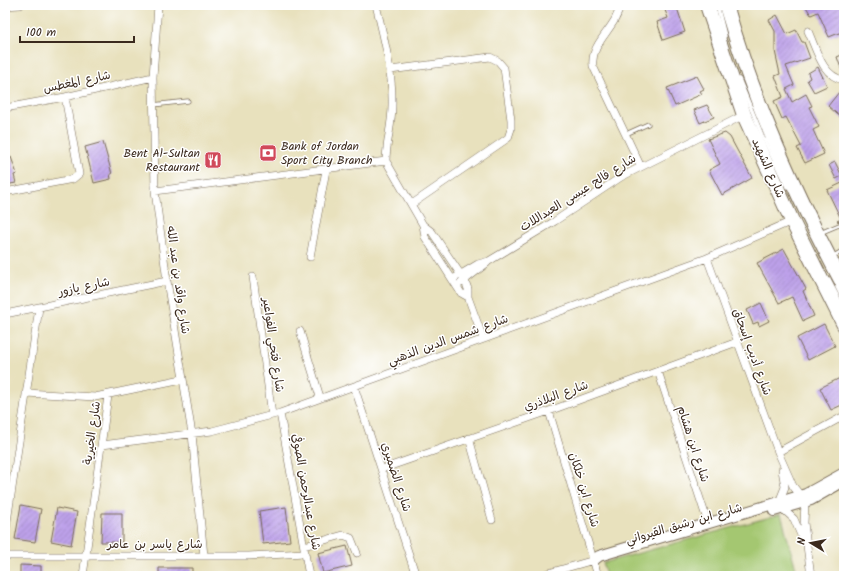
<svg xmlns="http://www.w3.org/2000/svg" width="849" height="581" viewBox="0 0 849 581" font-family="Kalam,'Playpen Sans Arabic',sans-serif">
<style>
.park{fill:#a4c771;stroke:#707848}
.building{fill:url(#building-hatch)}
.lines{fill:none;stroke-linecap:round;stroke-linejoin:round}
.lane-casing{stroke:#786a56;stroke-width:5}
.street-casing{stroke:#786a56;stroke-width:8}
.secondary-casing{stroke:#786a56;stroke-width:12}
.highway-casing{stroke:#786a56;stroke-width:16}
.lane{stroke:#fff;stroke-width:3.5}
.street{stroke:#fff;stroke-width:7}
.secondary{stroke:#fff;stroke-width:10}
.highway{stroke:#fff;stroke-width:14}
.labels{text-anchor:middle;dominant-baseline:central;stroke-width:3;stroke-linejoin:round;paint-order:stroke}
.street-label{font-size:12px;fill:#3b2a1e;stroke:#fff}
.poi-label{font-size:12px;fill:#3b2a1e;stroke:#fff;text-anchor:start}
</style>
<defs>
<pattern id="building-hatch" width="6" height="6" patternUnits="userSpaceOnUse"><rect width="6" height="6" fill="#bda1ea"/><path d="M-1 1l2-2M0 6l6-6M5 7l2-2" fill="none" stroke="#9b83bd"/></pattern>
</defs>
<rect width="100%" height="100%" fill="#fff"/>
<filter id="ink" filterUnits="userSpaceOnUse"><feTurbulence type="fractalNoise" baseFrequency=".025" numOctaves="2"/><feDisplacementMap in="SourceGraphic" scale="8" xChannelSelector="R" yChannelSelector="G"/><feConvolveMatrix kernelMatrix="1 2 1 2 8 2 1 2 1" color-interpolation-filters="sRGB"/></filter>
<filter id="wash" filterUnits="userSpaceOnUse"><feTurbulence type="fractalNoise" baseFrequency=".012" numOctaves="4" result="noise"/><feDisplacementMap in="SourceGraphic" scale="16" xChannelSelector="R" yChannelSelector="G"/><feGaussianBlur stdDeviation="0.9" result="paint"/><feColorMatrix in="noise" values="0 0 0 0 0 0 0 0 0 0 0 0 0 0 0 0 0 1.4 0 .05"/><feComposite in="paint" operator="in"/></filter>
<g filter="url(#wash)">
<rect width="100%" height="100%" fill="#e8e1bd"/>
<path class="park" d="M781,514L798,576H606L603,563Z"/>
<g id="blocks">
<path class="building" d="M663,5H676L685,32L663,40L657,22L668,18Z
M805,5H844V31L829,37L818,12L811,15Z
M777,15L787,34L796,30L802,42H804L810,58L786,66L794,85L786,89L792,102L806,94L812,106L809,107L819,127L813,130L824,154L805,163L797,148L801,146L786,117L782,119L774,101L783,97L775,76L780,74L775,51V31L769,20Z
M844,54V74H843L837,57Z
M818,67L827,86L814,92L807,80L810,78L808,73Z
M697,76L704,89L700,91L702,94L675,106L667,88Z
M839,92L844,95V120L828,106Z
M707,105L714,117L700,123L694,110Z
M725,133L730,137L752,178L722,195L709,170L720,164L708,139Z
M103,142L112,174H110L111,179L94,183L85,147Z
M11,157L17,174L14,175L16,183L5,185V158Z
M835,162L842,176L836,179L829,165Z
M842,183L844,187V236L840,228L842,223L837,221L841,219L827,190Z
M784,249L806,289L803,291L814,316L803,321L792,297L779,303L757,263Z
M761,303L769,321L759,326L758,322L753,324L747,310Z
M824,324L835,346L808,360L797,338Z
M844,376V404L831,410L820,388Z
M21,505L41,509L35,542L15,539Z
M286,507L290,541L263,544L259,511Z
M57,508L77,512L71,545L51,541Z
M102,513H122V542H101Z
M347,546L352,566L323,573L318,553Z
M20,565L41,566V576H20Z
M159,568H192V576H159Z"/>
</g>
</g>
<g filter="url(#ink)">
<use href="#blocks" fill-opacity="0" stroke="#786a56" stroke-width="1"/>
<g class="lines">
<defs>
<path id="lane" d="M717,5L725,36
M739,79L762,135L787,187
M153,105L188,101
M626,134L648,124
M820,233L839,225
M832,257L844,250
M829,280L844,309
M837,287L844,301"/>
<path id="street" d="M158,5L153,77L155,191L167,281L192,434L204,556
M376,5C384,38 393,72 392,106C392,125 386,143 386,161L423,225L425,237L461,293L468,297
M620,5C617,28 590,42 593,66L641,167
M5,6L20,5
M808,31C816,48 822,77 844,80
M390,70L490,57L498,61L504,68L511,120V129L508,138L412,204
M5,108L65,97L153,77
M155,191L386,161
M5,192L73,179L79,174L65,97
M423,225L432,232L465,281L468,289V297L483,338
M310,257L326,170
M707,258L778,452L793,486L800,495
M253,277L272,415
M453,279L478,264L489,261L555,221L621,177L744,115
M461,283L487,263
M5,314L167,281
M300,331L320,397
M658,371L708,523
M354,386L416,576
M26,393L95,397L182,379
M549,411L598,576
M280,413L309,576
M469,438L492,520
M102,445L212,431L280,413L707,258L792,221
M778,452L844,416
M382,469L549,411L737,342
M779,502L785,487L782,470
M805,502L804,523L811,576
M782,508L794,519L803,540
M5,535L39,308
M304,546L343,535L351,538L357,553
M5,556H249L305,553
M83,576L108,396
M538,576L594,560"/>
<path id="secondary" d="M774,511L811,500L844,481
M594,560L599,556L806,494L844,473"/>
<path id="highway" d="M707,5L744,115L792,221L844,325
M726,5C754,104 796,195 844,286"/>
</defs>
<use href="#lane" class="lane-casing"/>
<use href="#street" class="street-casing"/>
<use href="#secondary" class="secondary-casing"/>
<use href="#highway" class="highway-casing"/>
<use href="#lane" class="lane"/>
<use href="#street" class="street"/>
<use href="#secondary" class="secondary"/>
<use href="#highway" class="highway"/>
</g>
</g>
<defs>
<symbol id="bank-square" viewBox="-11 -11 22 22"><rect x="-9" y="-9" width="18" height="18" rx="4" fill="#d1495b" stroke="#fff"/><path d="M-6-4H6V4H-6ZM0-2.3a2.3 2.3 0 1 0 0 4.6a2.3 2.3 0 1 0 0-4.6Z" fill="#fff"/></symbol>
<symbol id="restaurant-square" viewBox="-11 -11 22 22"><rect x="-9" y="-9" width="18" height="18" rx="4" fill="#d1495b" stroke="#fff"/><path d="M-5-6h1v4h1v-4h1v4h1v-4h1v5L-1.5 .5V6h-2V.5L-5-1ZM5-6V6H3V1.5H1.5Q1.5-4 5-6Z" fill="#fff"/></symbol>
</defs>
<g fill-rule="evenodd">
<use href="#bank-square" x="258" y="143" width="20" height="20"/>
<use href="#restaurant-square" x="203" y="150" width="20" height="20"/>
</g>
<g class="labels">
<g class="street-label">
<text transform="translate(77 82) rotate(-12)">شارع المغطس</text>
<text transform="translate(768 168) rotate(66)">شارع الشهيد</text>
<text transform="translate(578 193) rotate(-32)">شارع فالح عيسى العبداللات</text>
<text transform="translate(178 280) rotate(82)">شارع واقد بن عبد الله</text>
<text transform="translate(84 287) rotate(-12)">شارع يازور</text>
<text transform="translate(448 340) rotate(-20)">شارع شمس الدين الذهبي</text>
<text transform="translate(273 345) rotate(82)">شارع فتحي الفواعير</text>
<text transform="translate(752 352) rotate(70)">شارع أديب إسحاق</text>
<text transform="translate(556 396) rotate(-20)">شارع البلاذري</text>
<text transform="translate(92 433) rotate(-82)">شارع الخيرية</text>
<text transform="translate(693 444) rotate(72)">شارع ابن هشام</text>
<text transform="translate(396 477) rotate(72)">شارع الضميري</text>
<text transform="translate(584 490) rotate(73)">شارع ابن خلكان</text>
<text transform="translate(306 492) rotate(80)">شارع عبدالرحمن الصوفي</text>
<text transform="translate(684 524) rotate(-16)">شارع ابن رشيق القيرواني</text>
<text x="155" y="544">شارع ياسر بن عامر</text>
</g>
<g class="poi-label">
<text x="281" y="146">Bank of Jordan<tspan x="281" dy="14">Sport City Branch</tspan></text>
<text x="200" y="153" text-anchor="end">Bent Al-Sultan<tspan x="200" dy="14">Restaurant</tspan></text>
</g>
</g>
<rect width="849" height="581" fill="none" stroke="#fff" stroke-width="20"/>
<g transform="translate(811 543) rotate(280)" stroke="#ffffff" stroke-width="3" paint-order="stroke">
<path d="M0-3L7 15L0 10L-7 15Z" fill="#3b2a1e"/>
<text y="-6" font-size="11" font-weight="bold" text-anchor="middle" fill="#3b2a1e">N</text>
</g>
<path d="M20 36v6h114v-6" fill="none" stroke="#3b2a1e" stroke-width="2"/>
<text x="26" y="36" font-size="12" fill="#3b2a1e" stroke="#ffffff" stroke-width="3" paint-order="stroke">100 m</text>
</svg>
